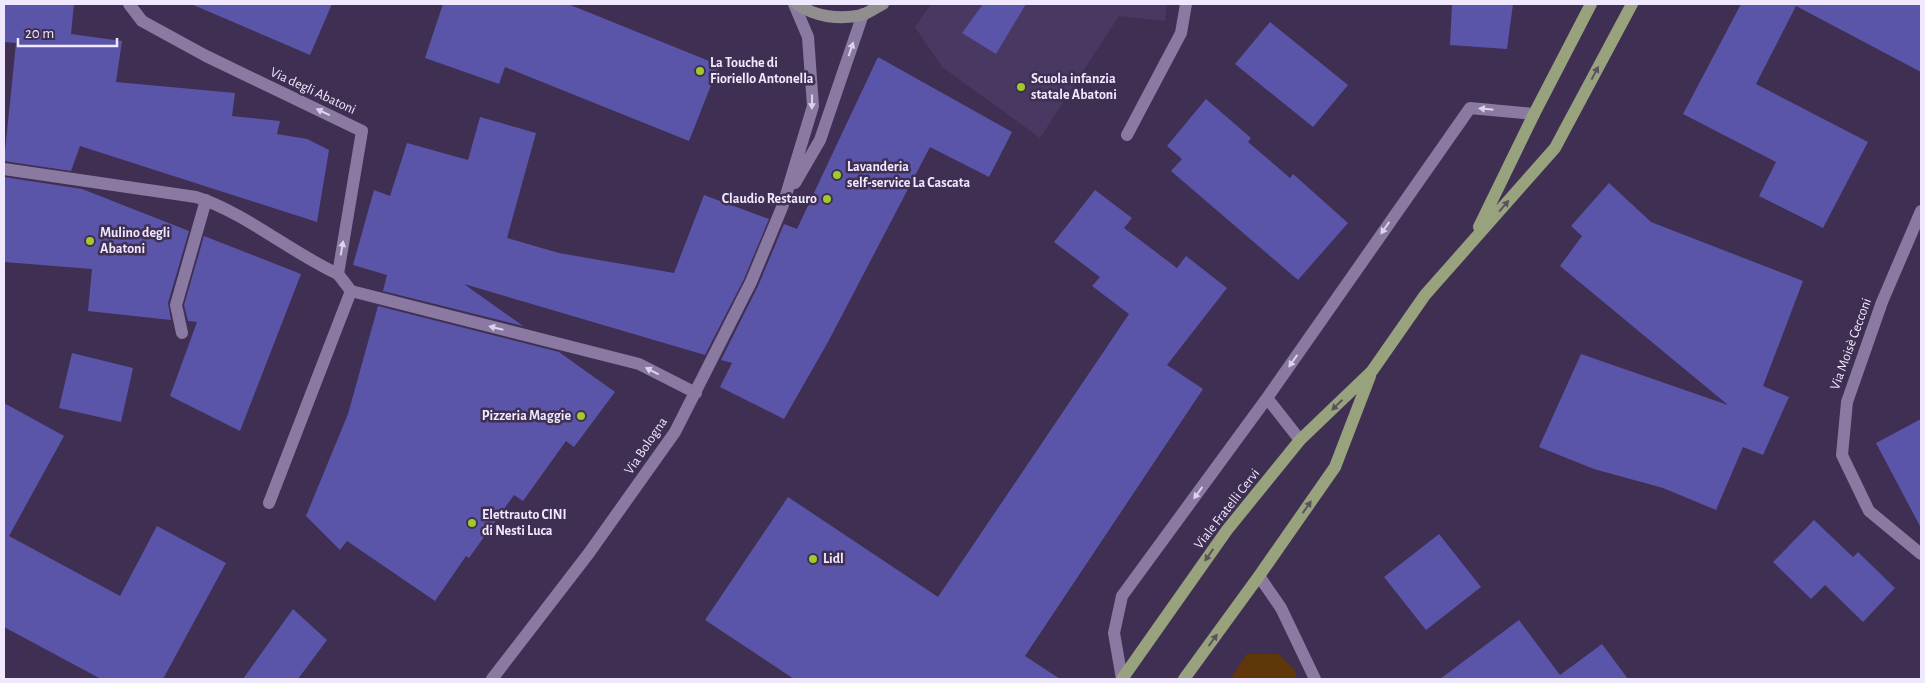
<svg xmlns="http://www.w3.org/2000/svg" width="1925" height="683" viewBox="0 0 1925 683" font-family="'Alegreya Sans',sans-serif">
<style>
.built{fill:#493861}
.green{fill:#603709}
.building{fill:#5a55a8}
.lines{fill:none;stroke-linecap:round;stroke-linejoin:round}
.service{stroke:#8a7aa2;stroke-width:12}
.pedestrian{stroke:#8a7aa2;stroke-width:12}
.minor{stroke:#8a7aa2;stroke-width:12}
.tertiary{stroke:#8a7aa2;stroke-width:12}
.secondary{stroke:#918e8f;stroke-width:12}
.primary{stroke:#98a27c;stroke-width:12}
.oneway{fill:#dcd2ec}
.oneway2{fill:#5a525f}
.poi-dot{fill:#a2c929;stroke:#3f2f53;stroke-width:2}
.labels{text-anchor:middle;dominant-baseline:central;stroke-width:5;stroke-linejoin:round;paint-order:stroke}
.poi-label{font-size:14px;font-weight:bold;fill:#f0e8fe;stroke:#3f2f53;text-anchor:start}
.street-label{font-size:14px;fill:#f0e8fe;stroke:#3f2f53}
</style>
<rect width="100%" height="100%" fill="#3f2f53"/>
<path class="built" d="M931,4H1167L1165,21L1119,16L1040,138L942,67L915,27Z"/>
<path class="green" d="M1247,654H1278L1294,669L1297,679H1230Z"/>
<path class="building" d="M4,4H74L71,34L122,41L116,82L235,93L232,116L280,121L277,134L307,139L329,150L317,222L80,146L71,171L4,161L16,43L4,42Z
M191,4H332L310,55Z
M443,4H568L719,65L689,141L505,67L499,84L425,58Z
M983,4H1026L996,54L962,33Z
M1452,4H1513L1507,49L1450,45Z
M1741,4H1921V72L1796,6L1756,84L1868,142L1823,228L1759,196L1776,162L1683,114Z
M1270,22L1348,85L1313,127L1235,64Z
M878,57L1012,132L989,177L930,147L828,342L784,419L720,387L732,363L721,360L758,286L784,224L797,229Z
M1206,99L1251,138L1248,142L1290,178L1293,174L1348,223L1298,280L1171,171L1182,159L1167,146Z
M480,117L536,133L507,238L559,253L674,273L704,195L769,219L744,279L705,355L464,284L523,326L383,291L387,275L353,265L374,190L390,196L407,143L468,160Z
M4,177L82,189L189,231L168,303L171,320L88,311L92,269L4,262Z
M1609,183L1651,222L1803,281L1763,386L1789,397L1763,455L1743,447L1716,510L1663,488L1594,469L1539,447L1581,354L1728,405L1560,266L1582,236L1571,226Z
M1095,190L1132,218L1124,228L1177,268L1186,256L1227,288L1167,365L1203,389L1025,656L1060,679H794L705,620L788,497L938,597L1129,314L1092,286L1100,277L1054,242Z
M204,236L301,274L240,431L170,396L197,322L188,321L184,305Z
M378,306L559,352L615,392L574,447L566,441L523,501L514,495L469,558L466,556L435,601L347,541L340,550L306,516L348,414Z
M72,353L133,368L121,422L59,408Z
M4,403L64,436L9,536L120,596L157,526L226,563L163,679H101L4,627Z
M1921,419V528L1876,443Z
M1814,520L1853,557L1858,552L1895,588L1863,622L1825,585L1811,599L1773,562Z
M1439,534L1481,587L1426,630L1384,577Z
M293,609L327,640L298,679H243Z
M1519,620L1560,675L1602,644L1628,679H1440Z"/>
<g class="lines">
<path class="service" d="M1127,135L1181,33L1186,4
M1267,398L1300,440
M1122,679L1114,633L1122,596L1267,398L1470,108L1534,114"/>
<path class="pedestrian" d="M4,169L196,197C246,213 290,252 338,274
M182,333L176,305L206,200"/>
<path class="minor" d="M129,4L142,21L206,56L362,131L338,274L351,291L639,364L696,393
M1921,211L1882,302L1847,402L1842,455L1869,511L1921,554
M269,503L351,291
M1259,576L1281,608L1315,679"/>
<path class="tertiary" d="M795,183L820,140L863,14
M492,679L589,553L675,432L751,282L783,205L813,106L808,37L794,4"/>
<path class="secondary" d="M797,4C815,17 840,20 862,15C869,13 876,7 883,4"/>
<path class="primary" d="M1479,227L1534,114L1591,4
M1122,679L1227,530L1300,440L1372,371L1425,295L1555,148L1632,4
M1184,679L1259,576L1335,467L1370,376"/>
</g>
<defs><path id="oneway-solid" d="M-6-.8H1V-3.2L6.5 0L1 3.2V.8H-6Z" transform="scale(1.25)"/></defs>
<g class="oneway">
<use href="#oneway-solid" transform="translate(851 49) rotate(-71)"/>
<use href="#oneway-solid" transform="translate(812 102) rotate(91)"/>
<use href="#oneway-solid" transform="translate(1486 109) rotate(-174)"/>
<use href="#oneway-solid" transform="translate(323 112) rotate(-155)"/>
<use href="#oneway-solid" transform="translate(1385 228) rotate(125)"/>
<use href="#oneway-solid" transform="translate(342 248) rotate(-80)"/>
<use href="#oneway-solid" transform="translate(496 328) rotate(-166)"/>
<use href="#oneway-solid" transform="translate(1293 361) rotate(125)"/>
<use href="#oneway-solid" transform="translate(652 371) rotate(-153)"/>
<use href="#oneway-solid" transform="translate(1198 493) rotate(126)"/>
</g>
<g class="oneway2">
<use href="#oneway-solid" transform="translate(1595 73) rotate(-62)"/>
<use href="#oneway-solid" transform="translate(1504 206) rotate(-49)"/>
<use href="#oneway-solid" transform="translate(1337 405) rotate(136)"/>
<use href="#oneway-solid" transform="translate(1307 507) rotate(-55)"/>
<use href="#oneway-solid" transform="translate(1209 555) rotate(125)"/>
<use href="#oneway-solid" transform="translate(1213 640) rotate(-54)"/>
</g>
<g class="poi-dot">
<circle cx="700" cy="71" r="5"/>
<circle cx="1021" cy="87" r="5"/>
<circle cx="837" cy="175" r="5"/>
<circle cx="827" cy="199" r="5"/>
<circle cx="90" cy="241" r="5"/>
<circle cx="581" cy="416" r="5"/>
<circle cx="472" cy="523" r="5"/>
<circle cx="813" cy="559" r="5"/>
</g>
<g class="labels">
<g class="poi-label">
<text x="710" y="63">La Touche di<tspan x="710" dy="16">Fioriello Antonella</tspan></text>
<text x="1031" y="79">Scuola infanzia<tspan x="1031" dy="16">statale Abatoni</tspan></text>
<text x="847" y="167">Lavanderia<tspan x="847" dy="16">self-service La Cascata</tspan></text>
<text x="817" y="199" text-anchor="end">Claudio Restauro</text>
<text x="100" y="233">Mulino degli<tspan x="100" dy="16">Abatoni</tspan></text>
<text x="571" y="416" text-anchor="end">Pizzeria Maggie</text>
<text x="482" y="515">Elettrauto CINI<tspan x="482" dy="16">di Nesti Luca</tspan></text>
<text x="823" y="559">Lidl</text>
</g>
<g class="street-label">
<text transform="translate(313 91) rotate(25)">Via degli Abatoni</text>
<text transform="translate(1851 344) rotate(-70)">Via Moisè Cecconi</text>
<text transform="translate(646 446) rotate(-56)">Via Bologna</text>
<text transform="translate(1227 509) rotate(-52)">Viale Fratelli Cervi</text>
</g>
</g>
<rect width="1925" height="683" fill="none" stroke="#f0e8fe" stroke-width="10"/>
<path d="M18 38v8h99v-8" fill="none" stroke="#f0e8fe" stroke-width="2.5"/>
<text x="25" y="38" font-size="15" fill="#f0e8fe" stroke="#3f2f53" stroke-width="4" paint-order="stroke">20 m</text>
</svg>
